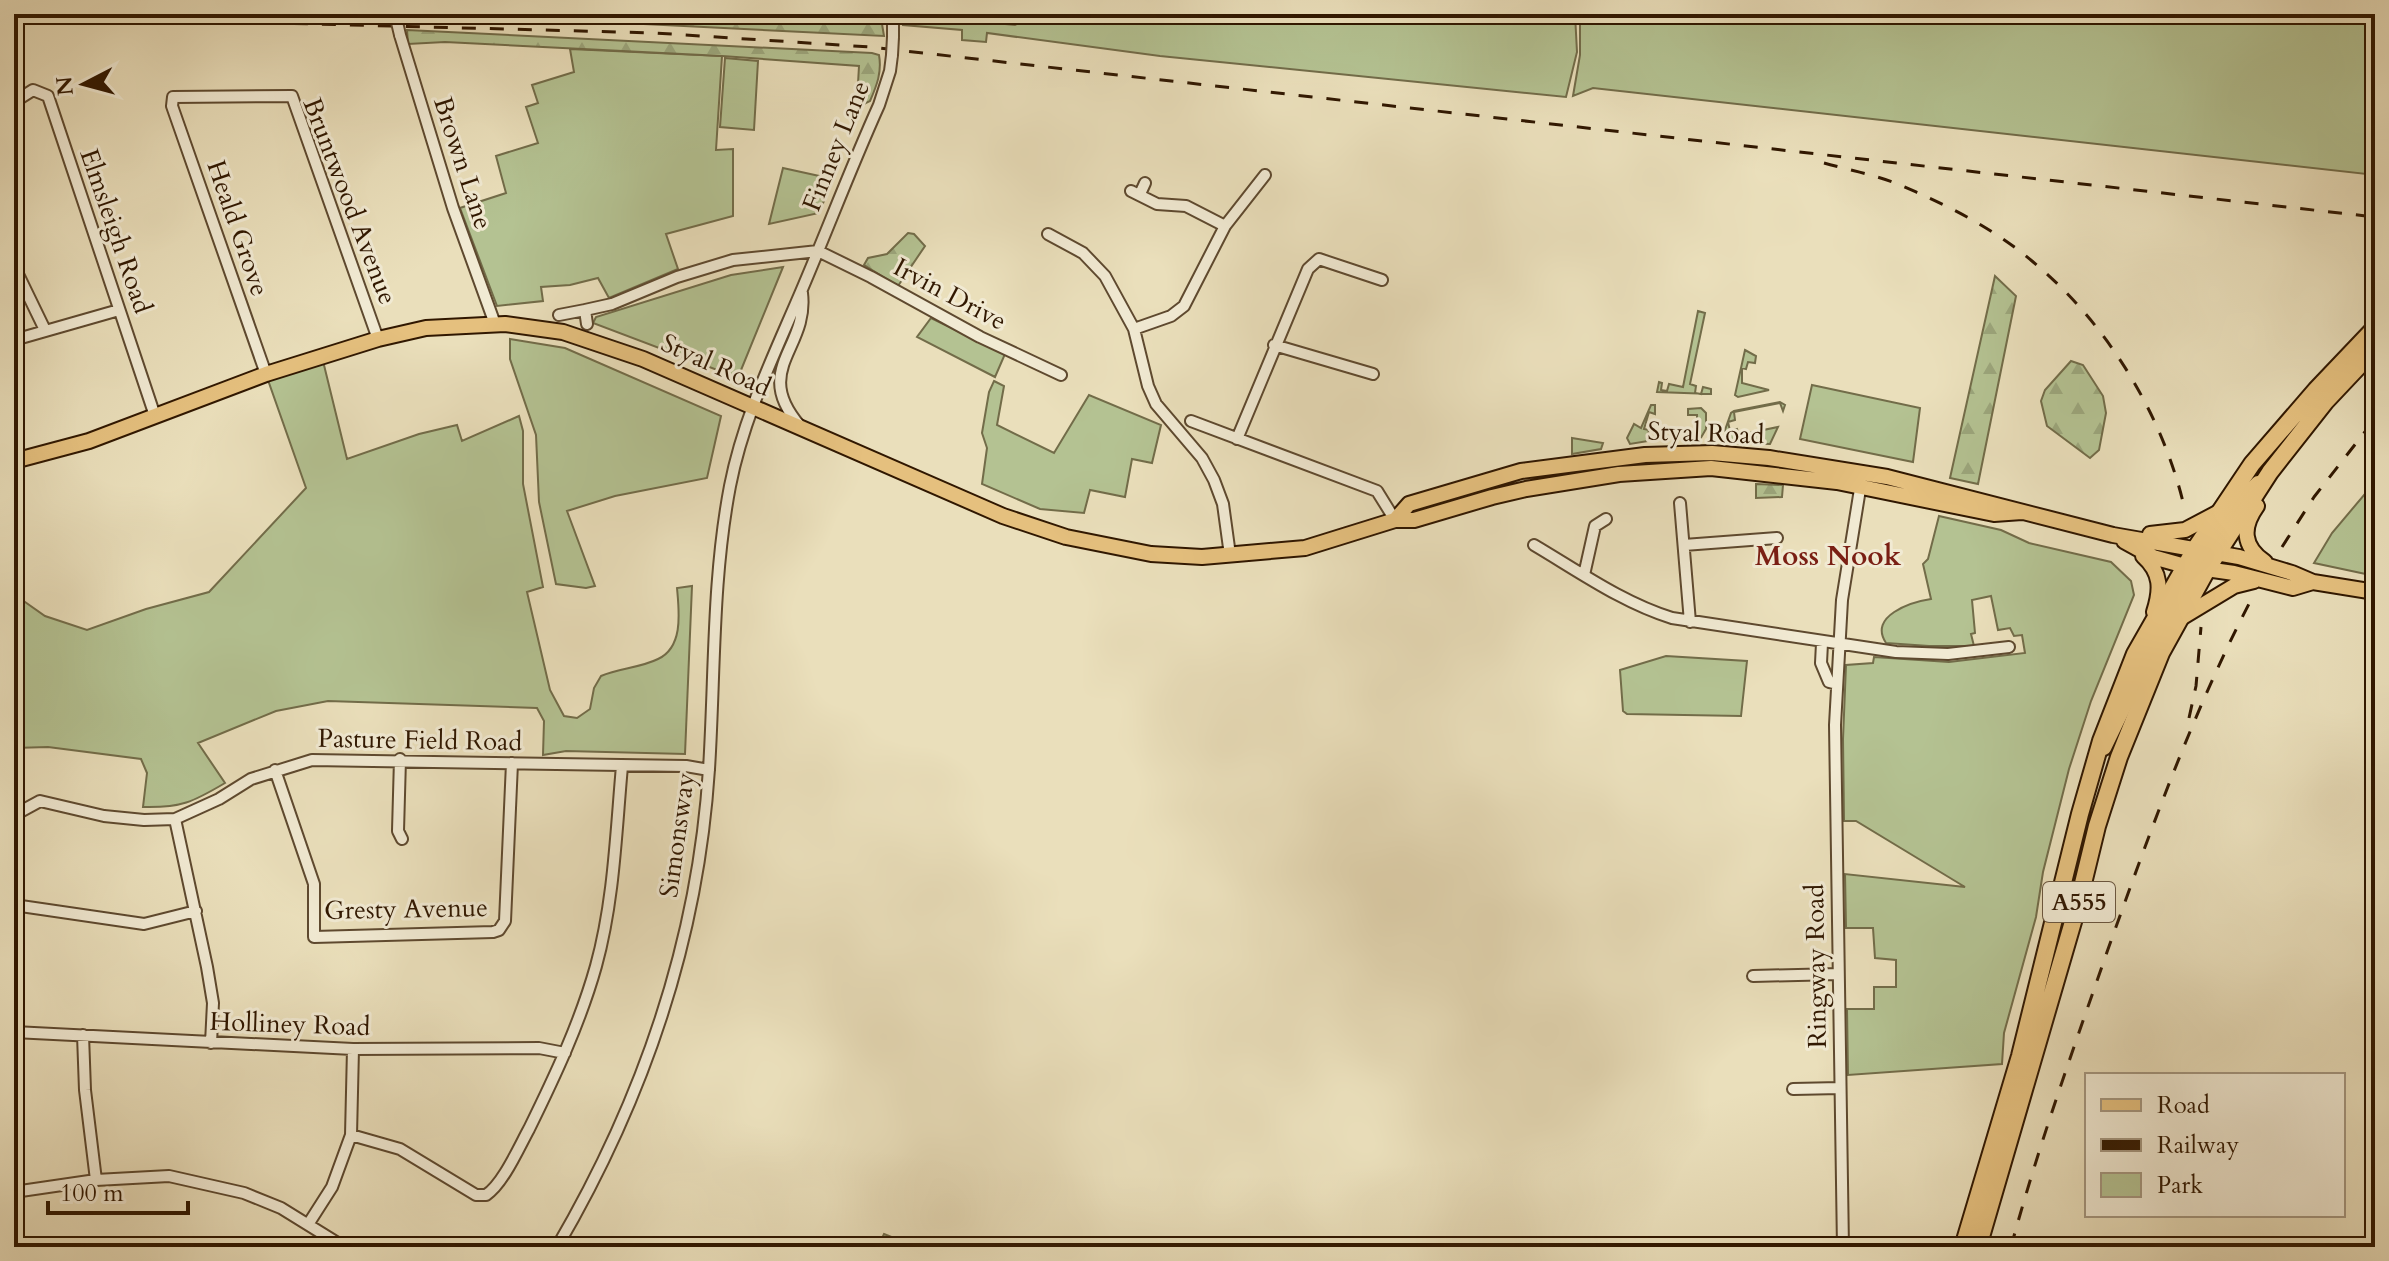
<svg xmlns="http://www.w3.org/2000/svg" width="2389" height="1261" viewBox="0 0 2389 1261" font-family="Cardo,serif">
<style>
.green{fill:#b4c292;stroke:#726c49;stroke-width:2}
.forest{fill:url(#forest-firs);stroke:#726c49;stroke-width:2}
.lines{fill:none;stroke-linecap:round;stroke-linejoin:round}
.minor-casing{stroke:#5e492f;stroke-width:14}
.major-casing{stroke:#301700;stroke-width:18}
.highway-casing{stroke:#301700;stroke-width:20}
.minor{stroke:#f1ead3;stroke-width:10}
.major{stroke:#e5c07e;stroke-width:14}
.highway{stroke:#e5c07e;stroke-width:16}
.rail{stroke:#301700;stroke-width:3;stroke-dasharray:14 14;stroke-linecap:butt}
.minor-bridge-casing{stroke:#5e492f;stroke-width:14;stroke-linecap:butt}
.minor-bridge{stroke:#f1ead3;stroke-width:10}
.labels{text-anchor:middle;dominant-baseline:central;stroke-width:6;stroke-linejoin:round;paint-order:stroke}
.shield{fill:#f1ead3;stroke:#6a563f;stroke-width:2}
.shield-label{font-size:24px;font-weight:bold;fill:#301700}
.street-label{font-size:26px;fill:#301700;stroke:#f1ead3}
.neighbourhood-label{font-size:28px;font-weight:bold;fill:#7a1f14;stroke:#f1ead3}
</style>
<defs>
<pattern id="forest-firs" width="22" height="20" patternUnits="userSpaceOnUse" patternTransform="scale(2)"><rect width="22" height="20" fill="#b4c292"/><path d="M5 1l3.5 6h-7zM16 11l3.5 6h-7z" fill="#9ba67c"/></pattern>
</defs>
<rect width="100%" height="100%" fill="#eadfbb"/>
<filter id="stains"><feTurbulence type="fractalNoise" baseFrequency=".0025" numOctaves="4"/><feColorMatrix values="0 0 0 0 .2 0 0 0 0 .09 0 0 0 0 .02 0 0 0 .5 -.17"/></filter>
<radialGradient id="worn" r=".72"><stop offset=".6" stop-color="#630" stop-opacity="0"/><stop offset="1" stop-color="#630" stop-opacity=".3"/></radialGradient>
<path class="green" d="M903,14L1015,25L1037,14H1575L1577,52L1566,97L1160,56L987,33L986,42L962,40V30L903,25Z
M1580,14H2375V175L1593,88L1573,96L1580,55Z
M570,49L722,56L716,150L733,149V216L666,234L678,269L609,298L598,278L570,285L541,287L543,301L497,306L460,208L506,193L496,156L538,143L526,107L538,103L532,85L574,72Z
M725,58L758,61L754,130L720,127Z
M783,168L833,179L819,213L769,224Z
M783,267L739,375L733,376L593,323L596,317L731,275Z
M1698,311L1705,313L1690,384L1696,386L1695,393L1701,394L1703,387L1711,389V394L1657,392L1659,382L1662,383L1661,390L1667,391L1669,384L1683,387Z
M931,318L1005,354L995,377L917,337Z
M510,339L565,348L721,416L707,478L615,496L567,511L595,586L586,588L556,584L539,502L536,435L510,359Z
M1745,350L1756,356L1755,363L1748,362L1746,369L1742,368V383L1769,390L1738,397L1735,395Z
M323,361L347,459L419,434L457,425L462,441L519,416L523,431V484L543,587L527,592L550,690L564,716L577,718L590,709L594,688L601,676C619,668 640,668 658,659C684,647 679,611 677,588L692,586L685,754L566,751L543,755L544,721L537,708L328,701L276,711L198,743L225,783C193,802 181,808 143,807L147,773L141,759L48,747L14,748V598L18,597L45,616L87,630L146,609L209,592L306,488L268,380Z
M994,381L1004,386L997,425L1054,453L1089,395L1161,425L1152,463L1132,459L1125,497L1090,490L1084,513L1040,509L982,484L987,448L982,433L989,392Z
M1812,385L1920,408L1913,462L1800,439Z
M1780,402L1785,405L1783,411L1780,403L1734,412L1735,420L1728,422L1730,431L1737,429L1739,435L1778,427L1770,444L1730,443L1725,430L1731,413L1734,411Z
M1651,405H1655V414L1649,412L1644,429L1649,430L1647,438L1654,440L1630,444L1627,438L1634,424L1641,428Z
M1701,408L1706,413V429L1699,441H1691V432H1697V415H1688V409Z
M1572,438L1603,443L1601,449L1572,454Z
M2375,482V576L2314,563L2332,533Z
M1939,516L2001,530L2029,543L2111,562L2131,581L2134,595L2091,701L2069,769L2043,872L2036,917L2004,1033L2002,1064L1848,1075L1847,1009H1874V987H1896V960L1875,958L1873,928H1846L1845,874L1965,887L1856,821H1844L1843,739L1846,665L1873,663L1874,657L1949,662L2025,653L2022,635L2014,636L2010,628L1998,630L1991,596L1972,600L1975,633L1971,634L1974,646H1929L1886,643C1868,616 1911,602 1931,599L1923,564L1928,559Z
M1666,656L1747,661L1741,716L1627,714L1623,711L1620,670Z"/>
<path class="forest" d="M442,14H820L822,22L882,24L884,36Z
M407,30L872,53L879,55C882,72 877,85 870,101L864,104L857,101L859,66L722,56L445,42L408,44Z
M908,233L914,234L925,246L898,286L864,265L868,258L887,254Z
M1995,276L2016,296L1978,484L1950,478Z
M2071,361L2083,365L2103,396L2106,413L2099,450L2090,458L2047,426L2041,401L2045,390Z
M1756,484L1783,485L1782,497L1756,498Z
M884,1234L916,1247H878Z"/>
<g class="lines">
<defs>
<path id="minor" d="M400,35L453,208L495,324
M893,37V14
M14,102L33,90L48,96L155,416
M1131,191L1157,204L1186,206L1225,226
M1140,194L1145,183
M1048,234L1083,253L1105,276L1134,329L1148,386L1156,404L1202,458L1214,480L1223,504L1230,555
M14,266L45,330
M585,310L612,304L677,277L733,260L818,251L871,277L980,337L1061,375
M559,315L585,310L587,324
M1134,329L1171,316L1184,306L1225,226L1265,175
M14,340L119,310
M1274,345L1373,374
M266,374L172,106L173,97L292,96L378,339
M1191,421L1377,491L1395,520
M800,426C751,369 809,349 802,293
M1237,439L1308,269L1319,259L1382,280
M1680,503L1690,622
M1534,545C1578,571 1623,603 1672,618L1896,652L1948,654L2009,647
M1684,545L1777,538
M1584,575L1595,526L1606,519
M1822,643L1821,663L1829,682L1837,684
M400,759L398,831L402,839
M275,770L314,884V937L493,932L499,930L505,921L512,763
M175,819L207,967L213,1003L211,1043
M14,827L18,813L40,801L104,816L144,820L175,819L219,799L251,779L312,760L686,766L709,770
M14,905L144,924L196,911
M1753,976L1838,974
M14,1032L353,1049L539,1048L565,1053
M83,1035L85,1090L96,1180
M1793,1089L1840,1088
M351,1135L400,1149L476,1195H486C503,1184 519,1147 529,1129C555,1076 580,1023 596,966C614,901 616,832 622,766
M14,1192L96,1180L169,1176L244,1193L281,1208L344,1247
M14,1211L19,1247
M309,1223L332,1187L351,1135L353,1049
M557,1247C643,1100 698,940 709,769C715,674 712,580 730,486C743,419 773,357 800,294C827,231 851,167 879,105L890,71L892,55
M1843,1247L1835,725L1842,600L1861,483"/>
<path id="major" d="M14,461L89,441L266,374L378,339L426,328L505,324L563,332L643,359L1003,516L1066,537L1151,554L1202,557L1305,548L1395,520H1414L1492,497L1526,489L1619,474L1711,468L1837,482L1994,514L2022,512
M2257,506C2242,527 2242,546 2265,562
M1395,520L1409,504L1521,471L1645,455L1712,453L1769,458L1887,477L2113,535L2239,557L2292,573L2313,582L2375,592
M2150,534L2185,530L2219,512
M2124,541L2153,557L2185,566L2234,573L2293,588L2313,582
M2203,555L2246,495L2258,483
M2143,556C2162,573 2161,590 2154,612
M2181,618L2234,586L2254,581
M2104,748L2181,589L2200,561L2218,554"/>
<path id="highway" d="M1963,1247L2020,1056L2080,814L2101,741L2135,654L2195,549L2252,464L2316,390L2375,328
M1978,1247L2077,908L2097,826L2119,757L2161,653L2208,568L2270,472L2325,402L2375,349"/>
</defs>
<use href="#minor" class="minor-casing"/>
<use href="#major" class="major-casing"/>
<use href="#highway" class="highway-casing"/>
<use href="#minor" class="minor"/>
<use href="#major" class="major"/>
<use href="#highway" class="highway"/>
<path class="rail" d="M14,16L655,33L870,47L2375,217
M1824,163C1849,170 1876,175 1900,185C1947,205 1993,228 2032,261C2106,322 2162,413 2184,506
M2282,547L2314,497L2375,419
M2189,718L2196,686L2201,627
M2011,1247C2038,1147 2073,1050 2107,952C2150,832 2193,711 2252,598"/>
<defs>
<path id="minor-bridge" d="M395,14L400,35
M892,55L893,37"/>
</defs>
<use href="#minor-bridge" class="minor-bridge-casing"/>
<use href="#minor-bridge" class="minor-bridge"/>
</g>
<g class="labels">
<rect class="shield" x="2043" y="882" width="72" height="40" rx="6"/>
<g class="shield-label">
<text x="2079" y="902">A555</text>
</g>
<g class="street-label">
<text transform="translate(836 146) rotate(-68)">Finney Lane</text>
<text transform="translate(463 163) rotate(72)">Brown Lane</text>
<text transform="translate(350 201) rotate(69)">Bruntwood Avenue</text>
<text transform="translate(238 228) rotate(71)">Heald Grove</text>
<text transform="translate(116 231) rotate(71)">Elmsleigh Road</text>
<text transform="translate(950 294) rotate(28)">Irvin Drive</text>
<text transform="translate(716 365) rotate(24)">Styal Road</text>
<text transform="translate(1706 433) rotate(2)">Styal Road</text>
<text transform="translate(420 740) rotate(1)">Pasture Field Road</text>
<text transform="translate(677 835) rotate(-82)">Simonsway</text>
<text transform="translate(406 909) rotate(-1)">Gresty Avenue</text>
<text transform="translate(1816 966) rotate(-91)">Ringway Road</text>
<text transform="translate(290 1024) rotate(2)">Holliney Road</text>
</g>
<g class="neighbourhood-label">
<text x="1828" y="556">Moss Nook</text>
</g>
</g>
<rect width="2389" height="1261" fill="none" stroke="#eadfbb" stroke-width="48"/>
<rect x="16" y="16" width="2357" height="1229" fill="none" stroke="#301700" stroke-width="4"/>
<rect x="24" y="24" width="2341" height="1213" fill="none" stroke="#301700" stroke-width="2"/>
<rect x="2085" y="1073" width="260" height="144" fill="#f1ead3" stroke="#a4967f" stroke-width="2"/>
<rect x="2101" y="1099" width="40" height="12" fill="#e5c07e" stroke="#a4967f" stroke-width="2"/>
<text x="2157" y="1113" font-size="24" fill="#301700">Road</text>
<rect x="2101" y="1139" width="40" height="12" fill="#301700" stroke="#a4967f" stroke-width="2"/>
<text x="2157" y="1153" font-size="24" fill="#301700">Railway</text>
<rect x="2101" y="1173" width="40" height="24" fill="#b4c292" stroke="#a4967f" stroke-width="2"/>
<text x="2157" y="1193" font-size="24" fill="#301700">Park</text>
<g transform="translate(84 84) rotate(264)" stroke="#f1ead3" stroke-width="6" paint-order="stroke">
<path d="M0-6L14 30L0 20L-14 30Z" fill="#301700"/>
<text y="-12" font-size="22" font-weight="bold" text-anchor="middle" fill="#301700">N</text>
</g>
<path d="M48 1201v12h140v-12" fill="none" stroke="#301700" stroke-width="4"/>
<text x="60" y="1201" font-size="24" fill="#301700" stroke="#f1ead3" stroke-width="6" paint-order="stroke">100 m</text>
<rect width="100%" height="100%" filter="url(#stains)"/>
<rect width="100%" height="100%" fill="url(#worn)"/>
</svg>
